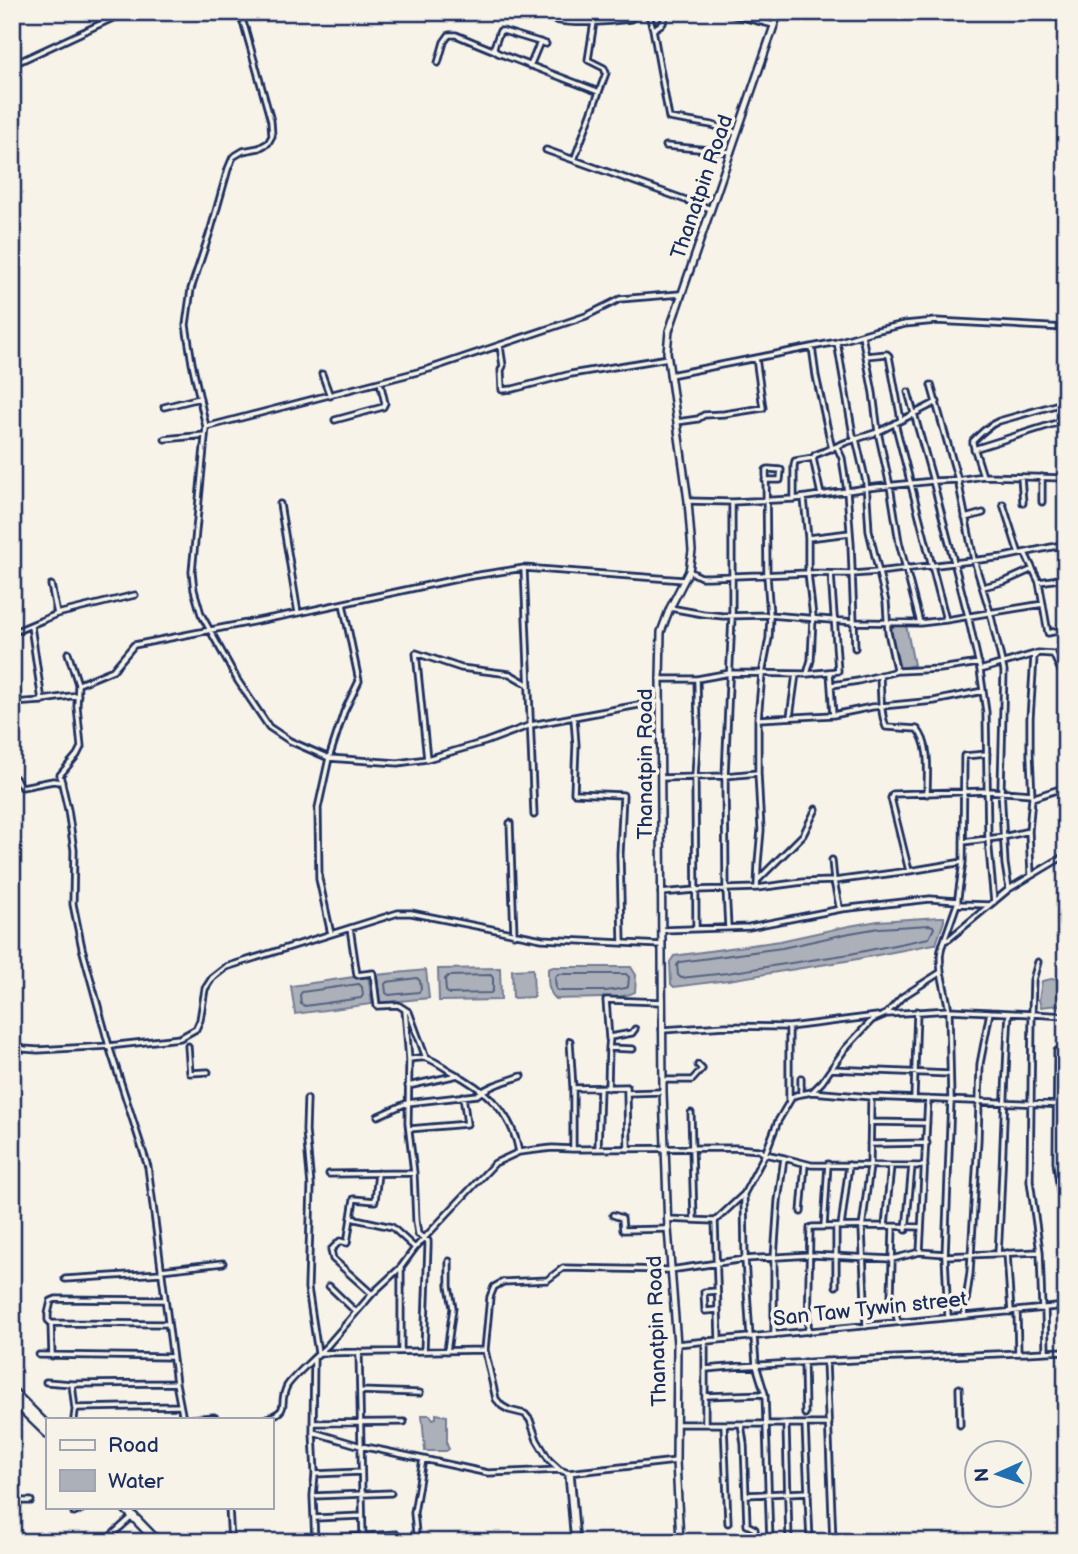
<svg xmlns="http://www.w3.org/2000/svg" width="1078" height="1554" viewBox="0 0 1078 1554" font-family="'Balsamiq Sans',sans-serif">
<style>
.water{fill:#acb0b9;stroke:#727c95;stroke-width:2}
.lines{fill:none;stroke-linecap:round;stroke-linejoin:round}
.shore{stroke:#556382;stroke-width:2}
.minor-casing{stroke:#1b2f5e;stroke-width:9}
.major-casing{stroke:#1b2f5e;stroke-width:10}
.highway-casing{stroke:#1b2f5e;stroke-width:12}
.minor{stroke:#f7f3e8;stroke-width:3.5}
.major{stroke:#f7f3e8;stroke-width:5}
.highway{stroke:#f7f3e8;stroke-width:7}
.labels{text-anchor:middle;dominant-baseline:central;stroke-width:7;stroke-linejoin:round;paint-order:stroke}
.street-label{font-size:21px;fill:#1b2f5e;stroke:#f7f3e8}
</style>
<rect width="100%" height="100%" fill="#f7f3e8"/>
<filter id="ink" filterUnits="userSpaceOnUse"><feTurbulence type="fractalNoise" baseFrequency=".0143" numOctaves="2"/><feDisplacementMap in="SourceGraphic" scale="14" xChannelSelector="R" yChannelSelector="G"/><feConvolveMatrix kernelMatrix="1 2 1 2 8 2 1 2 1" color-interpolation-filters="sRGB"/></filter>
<g filter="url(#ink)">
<path class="water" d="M898,625H906L914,665L900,668L890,632L893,626Z
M940,917H944V921L936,944H934L852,960L728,980L674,987L671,984L670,962L674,956L780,941L849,926L878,921Z
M553,967H631L636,975L635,992C621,1000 574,998 556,999C547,991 548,980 548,969Z
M500,968L501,1000L439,1001L438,969Z
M533,969L534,997L513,998L512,970Z
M426,970L429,998L380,1003L377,975Z
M368,975L372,1004L295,1014L291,986Z
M1066,976V1004L1041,1007L1039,1000L1042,981Z
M436,1414L447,1416V1445L449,1449L446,1451H425L422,1415H430L433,1419L436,1418Z"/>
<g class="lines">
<path class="shore" d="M930,925L933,926L934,928L929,938L850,954L727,973L681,978L678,975L677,965L680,962L782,948L850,933L879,928Z
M558,974H626L629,977L628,987L626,988L606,991H559L556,989L555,978Z
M491,975L493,978V990L491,993L449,994L446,991L445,979L448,976Z
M417,978L420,981L421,989L419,992L389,995L386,993L385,984L387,982Z
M359,984L362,987L363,995L361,998L305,1006L301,1004L300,995L302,992Z"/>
<defs>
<path id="minor" d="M239,12L245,28L271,121L272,136L268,143L259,148L243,151L233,157L228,169L211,229L191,289L186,325L192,363L206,427L192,572L194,590L201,614L238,681L269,727L290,741L329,758L318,808L319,879L331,934
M540,12C556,29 608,21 631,19L636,12
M648,12L653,29L669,118L712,125L737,133
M721,12L774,25
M654,29L663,23L666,12
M546,44L503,31H500L494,47L495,51L498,53L599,92
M438,63L444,42L449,35H456L495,51
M12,65L126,12
M530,66L540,42
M666,146L731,152
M546,150L711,209
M574,160L606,73L604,68L588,60L594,22
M862,335L873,393L878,432L890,486L899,542L920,623
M837,342L853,435L856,439L866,482L869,531L886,602L888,632L896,669L899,671L940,669L979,663
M500,346L503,366L501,370L502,390L513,389L571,374L668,358
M812,347L816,376L832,449
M866,356L887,354L889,356L901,420
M322,374L330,396
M670,375L837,342L874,331L905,324L936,321L1066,328
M931,385L958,480L974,560L990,612L1004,671L1001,788L1005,864L1009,889
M908,392L933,481L968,616L980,670L986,712L988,839L994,902
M164,407L200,398
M335,420L383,407L385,403L380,382
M677,422L698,419L704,415L724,414L763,408L756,358
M895,423L946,620
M206,427L429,369L586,316L620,299L680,294
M165,439L205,435
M1065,439H1066
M837,447L842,458L847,491L851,544L855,648
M974,449L1066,420
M813,458L821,495
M983,476L973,444V441C981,433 989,425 999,421L1066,402
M1021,477L1023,503
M1042,477V502
M804,498L808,538V573L813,617L811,660L807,674
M794,499V466L795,461L813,458L815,455L847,442L878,432L937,402
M688,501L732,502L794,499L867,488L933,481L958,480L983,476L1066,478
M280,504L298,613
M1003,504L1019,554
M965,518L983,513
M808,538L850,533
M1025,553L1039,582L1048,633L1066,629
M689,571L701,577H709L808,573L852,574L878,572L1004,557L1066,544
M1039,582L1066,578
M51,585L57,614
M983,587L1006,581L1033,569
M343,604L359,681L344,712L329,758L398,763L427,759L485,742L531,725L660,701
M670,608L703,614L723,616L770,615L855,622L920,623L946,620L1043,604
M12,633L57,614L135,595
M12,651L18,702
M68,653L78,684L77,706L81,747L77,755L60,775L68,810L74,850L73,904L82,948L109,1046L148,1167L176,1383L183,1419
M980,670L1038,653L1053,654L1066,681
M880,675C881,692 880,712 886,727L917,729C931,745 927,773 927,794
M660,679H697L730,673L807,674L838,671L831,574
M79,684L113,670L134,645L298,613L466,577L524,568
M832,685L858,681L897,671
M42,700L78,695
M12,703L42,701L31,626
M833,715L872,707L934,701L983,691
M790,717L796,674
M574,718L576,745L574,793L623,795L620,854L622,943
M759,719L833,715L830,673
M427,759L416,653L461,668L510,674L529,685
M12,778H15L22,787L53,781L62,782
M661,778L725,776L758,773
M1032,798L1066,787
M534,815L524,568L684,580
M510,823L514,935
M963,842L1003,837L1029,831
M832,860L834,881L839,906L841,909L930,899L958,901
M909,871L891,798L893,794L988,791L1032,794
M1031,875L1029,831L1032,798L1030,755V718L1034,657L1038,653
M758,880L803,835L816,809
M757,888L758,863L761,830L758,773V719L762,674L769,638L770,615L767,575L766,470L768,469L781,470L780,480H765
M661,893L695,890L757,888L803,882L834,881L909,871L963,862
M958,904L990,905
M728,927L726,889L725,776L732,616V502
M350,928L357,975L373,973L377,1006L398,1005L409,1012L426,1058
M696,929L695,776L698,728L697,679
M663,930L749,927L841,909
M944,941L957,904L963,862L964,756L987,754
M941,972L949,1010L951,1100L945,1256L948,1317
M405,1010L409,1060L408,1123L414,1173L416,1221L418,1234L428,1241V1246L424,1351
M888,1014L949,1010L1032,1014L1033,980L1038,962
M662,1030L726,1026L789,1027L877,1016
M609,1039L606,1000L662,1002
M570,1041L573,1088V1149
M12,1043L24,1049L38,1050L109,1046L180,1038L196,1029L200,1020L205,989L212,978L226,967L398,913H411L542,939L662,945
M188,1046L190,1073L208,1072
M609,1048L610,1037L632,1033L635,1029
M1057,1051L1056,1162L1066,1234
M409,1059C414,1059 421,1057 426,1058C434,1060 443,1067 450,1071C485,1089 512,1112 519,1152
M831,1069L950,1074
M663,1080H692L702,1069L698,1065
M408,1086L458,1075
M573,1088L627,1087V1093L662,1092
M608,1088L609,1048L633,1049
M812,1092L871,1097L1066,1105
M627,1093L628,1149
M801,1094V1078
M307,1099L306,1131L311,1186L308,1288L318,1353L485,1350
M914,1099L917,1011
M789,1101V1027
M691,1113L694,1220
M378,1116L407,1103L477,1095C490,1085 507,1081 522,1076
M871,1122L927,1123
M409,1129L467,1124L463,1096
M870,1144L927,1143
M598,1149L600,1088
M784,1158L811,1165L925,1166
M891,1166L885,1226L921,1227
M329,1174L414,1173
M744,1196L745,1259L750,1337
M801,1212L805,1164
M613,1215L622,1218L623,1230L668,1229
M351,1218L392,1227L415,1248
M667,1219L714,1221
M824,1227L828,1164
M841,1227L849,1165
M893,1227L891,1297L898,1322
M906,1230L912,1166
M920,1252L928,1099
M1007,1253L1011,1312
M998,1254C1003,1173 1004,1093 1009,1013
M945,1256L1040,1252
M401,1269V1351
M161,1270L223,1263
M65,1279L161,1273
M329,1286L356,1312
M836,1286V1227
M717,1291L704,1292L705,1311L718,1310
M372,1294L333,1259L331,1250L340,1241L347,1243L354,1199L375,1201L378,1173
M165,1300L56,1299L51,1301L48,1314V1320L51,1323L168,1324
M1045,1308L1046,1352
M1042,1309L1040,1252L1030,1181L1032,1014L1066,1016
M1017,1311L1018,1353
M964,1315L970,1273L978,1140L980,1064L990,1012
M51,1323L52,1356
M866,1326L862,1228L870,1166L871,1097
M808,1332L810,1228L812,1227L885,1226
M754,1337L756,1365L765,1394L770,1542
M719,1339L715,1221L744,1194L765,1154L778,1121L792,1097L796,1095L812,1092L822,1082L845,1049L872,1020L886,1014L902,997L941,972C940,960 939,951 944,941L949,939L1009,889L1066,855
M677,1344L1066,1306
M447,1351L453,1308L449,1286V1261
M359,1352L363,1542
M39,1355L172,1357
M314,1358L313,1432L315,1474L313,1496L315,1542
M826,1361L833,1542
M804,1362L805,1414
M706,1369C825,1359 946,1357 1066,1351
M46,1382L72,1384L176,1383
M72,1384L75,1409
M959,1388L960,1425
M360,1391L420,1393
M705,1396L765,1394
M74,1419L75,1411L77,1408L179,1406
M190,1419L214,1417L217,1419
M265,1419C293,1409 277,1406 287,1386C291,1379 320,1352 327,1346L372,1294L401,1267L415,1248L495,1163L519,1152L552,1148L573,1149L736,1148L759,1150L765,1154L784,1158L778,1201L774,1258V1335
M314,1423L404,1422
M677,1424H829
M705,1424V1340
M724,1424L728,1523
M741,1424L744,1444L747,1525L755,1529L756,1542
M805,1424L810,1542
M786,1425L789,1542
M313,1432L361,1446L423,1459
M676,1461L568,1473L560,1470L549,1460L537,1440L530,1420L525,1414L509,1410L502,1406L496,1399L485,1350L490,1297L494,1287L503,1282L547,1280L563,1268L670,1270L745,1259L810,1255L892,1259L920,1252L945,1254
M568,1473L574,1542
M571,1473L577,1542
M315,1474L361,1472
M746,1495L809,1492
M313,1496L391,1493
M12,1501H31
M229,1507L231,1542
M74,1513L86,1507
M315,1518L362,1516
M315,1539L396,1534
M104,1542L133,1516
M417,1542L414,1513L423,1459L488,1473L560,1470"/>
<path id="major" d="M680,1542L676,1461L677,1344L668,1229L663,1092L660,679L661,632L670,608L689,571L692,551L688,501L667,352L669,331L776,20L780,12"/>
<path id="highway" d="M12,1391L47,1426
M12,1399L47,1433
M124,1507L158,1542"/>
</defs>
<use href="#minor" class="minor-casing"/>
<use href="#major" class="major-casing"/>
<use href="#highway" class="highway-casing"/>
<use href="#minor" class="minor"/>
<use href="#major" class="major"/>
<use href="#highway" class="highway"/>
</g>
</g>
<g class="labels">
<g class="street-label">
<text transform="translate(702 187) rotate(-71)">Thanatpin Road</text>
<text transform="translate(645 764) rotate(-90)">Thanatpin Road</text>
<text transform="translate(870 1309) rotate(-6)">San Taw Tywin street</text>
<text transform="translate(657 1331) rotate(-92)">Thanatpin Road</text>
</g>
</g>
<rect width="1078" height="1554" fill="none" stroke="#f7f3e8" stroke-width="42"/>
<rect x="21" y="21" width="1036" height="1512" fill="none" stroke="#1b2f5e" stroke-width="2.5" filter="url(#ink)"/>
<rect x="46" y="1418" width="228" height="91" fill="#f7f3e8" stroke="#9fa5b1" stroke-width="2"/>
<rect x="60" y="1440" width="35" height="10" fill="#f7f3e8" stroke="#9fa5b1" stroke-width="2"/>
<text x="108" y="1452" font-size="21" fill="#1b2f5e">Road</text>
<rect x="60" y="1470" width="35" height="21" fill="#acb0b9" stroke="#9fa5b1" stroke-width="2"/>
<text x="108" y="1488" font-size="21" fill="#1b2f5e">Water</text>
<g transform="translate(998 1474) rotate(267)"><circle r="33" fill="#f7f3e8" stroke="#9fa5b1" stroke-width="2"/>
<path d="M0-5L12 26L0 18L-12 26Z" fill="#1f6fb2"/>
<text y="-10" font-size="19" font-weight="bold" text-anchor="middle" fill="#1b2f5e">N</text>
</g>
</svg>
